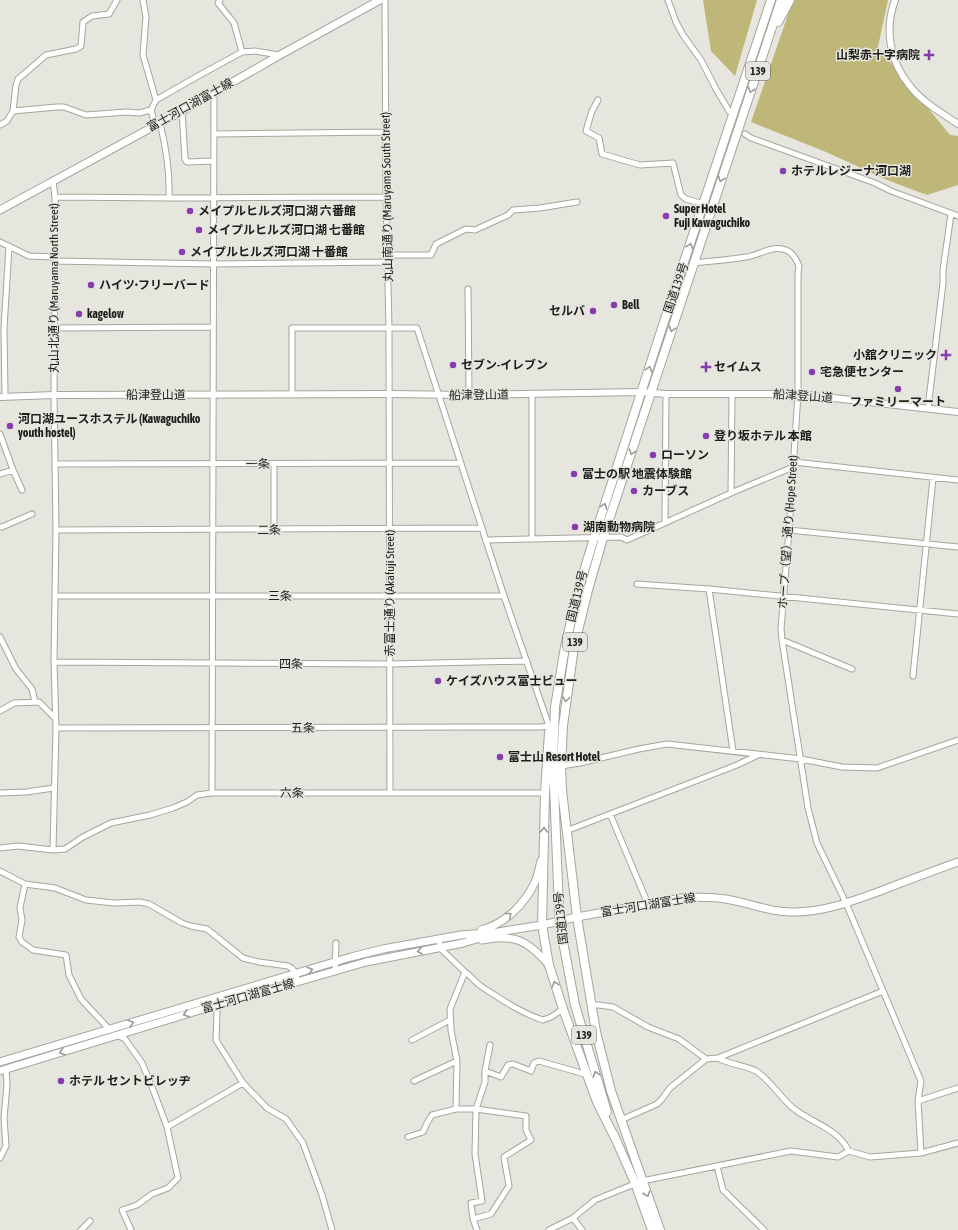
<svg xmlns="http://www.w3.org/2000/svg" width="958" height="1230" viewBox="0 0 958 1230" font-family="'Asap Condensed','Noto Sans JP',sans-serif">
<style>
.green{fill:#bfb778}
.lines{fill:none;stroke-linecap:round;stroke-linejoin:round}
.minor-casing{stroke:#a6a59d;stroke-width:7}
.tertiary-casing{stroke:#a6a59d;stroke-width:8}
.secondary-casing{stroke:#a6a59d;stroke-width:9}
.trunk-casing{stroke:#a6a59d;stroke-width:10}
.minor{stroke:#fff;stroke-width:5}
.tertiary{stroke:#fff;stroke-width:6}
.secondary{stroke:#fff;stroke-width:7}
.trunk{stroke:#fff;stroke-width:8}
.trunk-bridge-casing{stroke:#a6a59d;stroke-width:10;stroke-linecap:butt}
.trunk-bridge{stroke:#fff;stroke-width:8}
.oneway{stroke:#999998}
.poi-dot{fill:#873cad;stroke:#e7e6de;stroke-width:1.5}
.labels{text-anchor:middle;dominant-baseline:central;stroke-width:3;stroke-linejoin:round;paint-order:stroke}
.shield{fill:#e7e6de;stroke:#5a5955;stroke-width:1}
.shield-label{font-size:11px;font-weight:bold;fill:#1d1d1a}
.poi-label{font-size:12px;font-weight:bold;fill:#1d1d1a;stroke:#e7e6de;text-anchor:start}
.street-label{font-size:12px;fill:#1d1d1a;stroke:#e7e6de}
</style>
<rect width="100%" height="100%" fill="#e7e6de"/>
<path class="green" d="M703,0H757L735,76L711,51Z
M793,0H888L878,47L950,135L958,136V185L927,195L887,180L826,152L751,122Z"/>
<g class="lines">
<defs>
<path id="minor" d="M143,0L146,17L143,55L156,100
M220,0L218,3L234,23L242,52
M385,0L386,197L389,328L390,793
M668,0L676,22L683,35L701,60L716,89L729,111
M598,100L592,111L586,131L599,138L602,154L640,165L673,163L681,195L686,199L704,204
M13,111L16,85L18,79L24,74L46,55L76,49L81,46L83,22L92,16L109,14L117,0
M182,111L185,159L187,162L214,161
M160,123C166,147 170,173 169,198
M0,125L7,121L13,111L57,107H64L86,115L127,112L139,113L151,110
M155,125L151,110L156,100L198,76L242,52L255,51L279,55
M214,134L386,132
M745,134L751,138L765,143L875,183L891,191L958,216
M55,197L169,198L386,197
M0,242L29,256L55,257
M387,255H431L436,244L466,229L475,230L508,215L513,210L540,208L577,202
M55,261L213,264L388,262
M693,263C711,261 729,260 746,257C758,256 770,246 782,249C791,250 796,258 799,266L798,274V394L789,530L781,629L782,640L808,808L817,843L846,903L921,1081L918,1101L921,1153
M468,289L469,395
M54,328L213,327
M5,396L4,328L9,246
M928,408L943,283V270L951,214
M0,434L13,470L22,490
M794,462L958,480
M55,464L461,463
M274,464V530
M0,474L13,470
M731,493L732,394
M665,523L666,394
M0,527H2L32,514
M56,530L482,528
M789,530L958,547
M532,539V394
M487,540L621,537L627,540L731,493L793,467
M637,584L709,589L958,614
M709,589L733,751
M55,596H504
M0,637L16,669L32,689L35,702
M782,640L852,669
M54,662L390,664L527,661
M913,676L933,478
M0,711L14,703L39,702L55,718
M56,728L540,727L549,726L504,596L417,328H292V394
M561,766L580,763L639,749L667,744L801,759L842,767L877,768L958,740
M0,793L26,792L54,788
M212,793L214,93
M610,814L648,904
M566,831L737,765L758,755
M0,848L18,846L53,850L65,849L83,837L111,823L150,815L173,808L187,802L197,795L212,793H545
M53,850L56,728L54,662L56,530L54,395L55,197L53,181
M0,871L25,884L20,908L22,920L19,937L22,942L33,950L66,955L69,975L81,999L110,1030
M25,884L55,888L86,900L114,903L140,902L149,904L182,923L191,926L207,929L243,958L259,962L288,966C295,969 296,975 298,982
M439,939L440,948L465,972L450,1009L451,1030L457,1061L456,1109H476L526,1116V1130L531,1140L504,1157L509,1186L491,1214L473,1219L477,1230
M335,971L336,943
M465,972C471,976 476,983 482,987C501,999 521,1013 543,1020L551,1017L563,1009
M593,1005H599L613,1007L648,1027L679,1039L706,1059L718,1058L883,991
M215,1006L217,1012L216,1040L243,1083L267,1108L286,1119L303,1143L322,1195L332,1230
M117,1035L125,1039L142,1063L154,1092L167,1127L178,1178L168,1188L152,1194L137,1205L122,1210L131,1230
M412,1040L450,1020
M718,1058C728,1064 747,1066 756,1071C768,1078 781,1098 793,1108C813,1124 836,1127 849,1151
M485,1071L501,1077L508,1065L513,1064L531,1071L534,1063L539,1061L588,1075
M414,1081L457,1061
M918,1101L958,1088
M621,1120L657,1104L662,1099L670,1088L706,1059
M167,1127L243,1083
M408,1137L423,1132L427,1123L432,1115L456,1109
M0,1158L6,1146L4,1118L7,1085L6,1069
M717,1166L723,1190L764,1230
M573,1218L582,1230
M473,1219L471,1203L482,1201L475,1154L476,1109L485,1082V1071L490,1045
M81,1230L90,1221
M549,1230L573,1218L595,1200L642,1181L791,1151L838,1157L849,1151L870,1157L921,1153L958,1143"/>
<path id="tertiary" d="M895,0C884,30 890,62 910,86C922,102 942,113 958,124
M0,397L54,395L389,394L469,395L642,392L666,394H798L958,412"/>
<path id="secondary" d="M0,210L182,111L280,55L380,0
M481,930C505,924 525,904 535,882C538,876 539,868 541,861
M482,940C515,933 528,941 549,965
M0,1062L351,957L383,949L461,935L498,932L542,925L577,917L687,897C700,897 713,897 726,899C750,903 771,913 795,912C826,912 855,900 883,890C908,880 933,871 958,862
M0,1071L203,1009L366,962L463,943L487,936"/>
<path id="trunk" d="M778,22L790,0
M549,732L545,793L542,925L549,965L563,1009L597,1102L615,1138
M559,910L553,762L555,707L565,647L578,591L594,538L662,328L771,0
M561,931L575,1005L607,1112
M613,1133L635,1183L652,1230
M660,1230L611,1091L596,1032L577,917L562,791L561,766L563,726L574,647L588,590L603,538L781,0"/>
</defs>
<use href="#minor" class="minor-casing"/>
<use href="#tertiary" class="tertiary-casing"/>
<use href="#secondary" class="secondary-casing"/>
<use href="#trunk" class="trunk-casing"/>
<use href="#minor" class="minor"/>
<use href="#tertiary" class="tertiary"/>
<use href="#secondary" class="secondary"/>
<use href="#trunk" class="trunk"/>
<defs>
<path id="trunk-bridge" d="M559,910L561,931"/>
</defs>
<use href="#trunk-bridge" class="trunk-bridge-casing"/>
<use href="#trunk-bridge" class="trunk-bridge"/>
</g>
<defs><path id="oneway-chevron" d="M-2-3.5L2.5 0L-2 3.5" fill="none" stroke-width="1.6" stroke-linecap="round" stroke-linejoin="round"/></defs>
<g class="oneway">
<use href="#oneway-chevron" transform="translate(751 90) rotate(109)"/>
<use href="#oneway-chevron" transform="translate(721 179) rotate(109)"/>
<use href="#oneway-chevron" transform="translate(690 246) rotate(-71)"/>
<use href="#oneway-chevron" transform="translate(672 329) rotate(108)"/>
<use href="#oneway-chevron" transform="translate(649 369) rotate(-72)"/>
<use href="#oneway-chevron" transform="translate(632 452) rotate(109)"/>
<use href="#oneway-chevron" transform="translate(604 506) rotate(-72)"/>
<use href="#oneway-chevron" transform="translate(566 699) rotate(97)"/>
<use href="#oneway-chevron" transform="translate(544 830) rotate(-88)"/>
<use href="#oneway-chevron" transform="translate(509 915) rotate(-39)"/>
<use href="#oneway-chevron" transform="translate(420 951) rotate(170)"/>
<use href="#oneway-chevron" transform="translate(310 970) rotate(-17)"/>
<use href="#oneway-chevron" transform="translate(555 984) rotate(-107)"/>
<use href="#oneway-chevron" transform="translate(186 1014) rotate(163)"/>
<use href="#oneway-chevron" transform="translate(131 1023) rotate(-17)"/>
<use href="#oneway-chevron" transform="translate(62 1052) rotate(163)"/>
<use href="#oneway-chevron" transform="translate(596 1074) rotate(-107)"/>
<use href="#oneway-chevron" transform="translate(647 1194) rotate(71)"/>
</g>
<g class="poi-dot">
<path d="M927 49h4v4h4v4h-4v4h-4v-4h-4v-4h4z"/>
<circle cx="783" cy="171" r="4"/>
<circle cx="190" cy="211" r="4"/>
<circle cx="666" cy="216" r="4"/>
<circle cx="199" cy="230" r="4"/>
<circle cx="182" cy="252" r="4"/>
<circle cx="91" cy="285" r="4"/>
<circle cx="614" cy="305" r="4"/>
<circle cx="593" cy="311" r="4"/>
<circle cx="79" cy="314" r="4"/>
<path d="M944 349h4v4h4v4h-4v4h-4v-4h-4v-4h4z"/>
<circle cx="453" cy="365" r="4"/>
<path d="M704 361h4v4h4v4h-4v4h-4v-4h-4v-4h4z"/>
<circle cx="812" cy="372" r="4"/>
<circle cx="898" cy="389" r="4"/>
<circle cx="10" cy="426" r="4"/>
<circle cx="706" cy="436" r="4"/>
<circle cx="653" cy="455" r="4"/>
<circle cx="574" cy="474" r="4"/>
<circle cx="634" cy="491" r="4"/>
<circle cx="575" cy="527" r="4"/>
<circle cx="438" cy="681" r="4"/>
<circle cx="500" cy="757" r="4"/>
<circle cx="61" cy="1081" r="4"/>
</g>
<g class="labels">
<g class="shield">
<rect x="746" y="62" width="24" height="18" rx="3"/>
<rect x="563" y="633" width="24" height="18" rx="3"/>
<rect x="572" y="1026" width="24" height="18" rx="3"/>
</g>
<g class="shield-label">
<text x="758" y="71">139</text>
<text x="575" y="642">139</text>
<text x="584" y="1035">139</text>
</g>
<g class="poi-label">
<text x="920" y="55" text-anchor="end">山梨赤十字病院</text>
<text x="791" y="171">ホテルレジーナ河口湖</text>
<text x="674" y="209">Super Hotel<tspan x="674" dy="14">Fuji Kawaguchiko</tspan></text>
<text x="198" y="211">メイプルヒルズ河口湖 六番館</text>
<text x="207" y="230">メイプルヒルズ河口湖 七番館</text>
<text x="190" y="252">メイプルヒルズ河口湖 十番館</text>
<text x="99" y="285">ハイツ•フリーバード</text>
<text x="622" y="305">Bell</text>
<text x="585" y="311" text-anchor="end">セルバ</text>
<text x="87" y="314">kagelow</text>
<text x="937" y="355" text-anchor="end">小舘クリニック</text>
<text x="461" y="365">セブン-イレブン</text>
<text x="714" y="367">セイムス</text>
<text x="820" y="372">宅急便センター</text>
<text x="898" y="402" text-anchor="middle">ファミリーマート</text>
<text x="18" y="419">河口湖ユースホステル (Kawaguchiko<tspan x="18" dy="14">youth hostel)</tspan></text>
<text x="714" y="436">登り坂ホテル 本館</text>
<text x="661" y="455">ローソン</text>
<text x="582" y="474">富士の駅 地震体験館</text>
<text x="642" y="491">カーブス</text>
<text x="583" y="527">湖南動物病院</text>
<text x="446" y="681">ケイズハウス富士ビュー</text>
<text x="508" y="757">富士山 Resort Hotel</text>
<text x="69" y="1081">ホテル セントビレッヂ</text>
</g>
<g class="street-label">
<text transform="translate(190 105) rotate(-29)">富士河口湖富士線</text>
<text transform="translate(387 197) rotate(-91)">丸山南通り (Maruyama South Street)</text>
<text transform="translate(54 288) rotate(-90)">丸山北通り (Maruyama North Street)</text>
<text transform="translate(676 288) rotate(-71)">国道139号</text>
<text x="156" y="395">船津登山道</text>
<text transform="translate(479 395) rotate(-1)">船津登山道</text>
<text transform="translate(803 396) rotate(4)">船津登山道</text>
<text transform="translate(258 464) rotate(-1)">一条</text>
<text x="269" y="530">二条</text>
<text transform="translate(788 532) rotate(-86)">ホープ（望）通り (Hope Street)</text>
<text transform="translate(390 593) rotate(-90)">赤富士通り (Akafuji Street)</text>
<text x="280" y="596">三条</text>
<text transform="translate(577 596) rotate(-76)">国道139号</text>
<text x="291" y="664">四条</text>
<text x="303" y="728">五条</text>
<text x="292" y="793">六条</text>
<text transform="translate(648 905) rotate(-9)">富士河口湖富士線</text>
<text transform="translate(561 918) rotate(-96)">国道139号</text>
<text transform="translate(248 996) rotate(-16)">富士河口湖富士線</text>
</g>
</g>
</svg>
